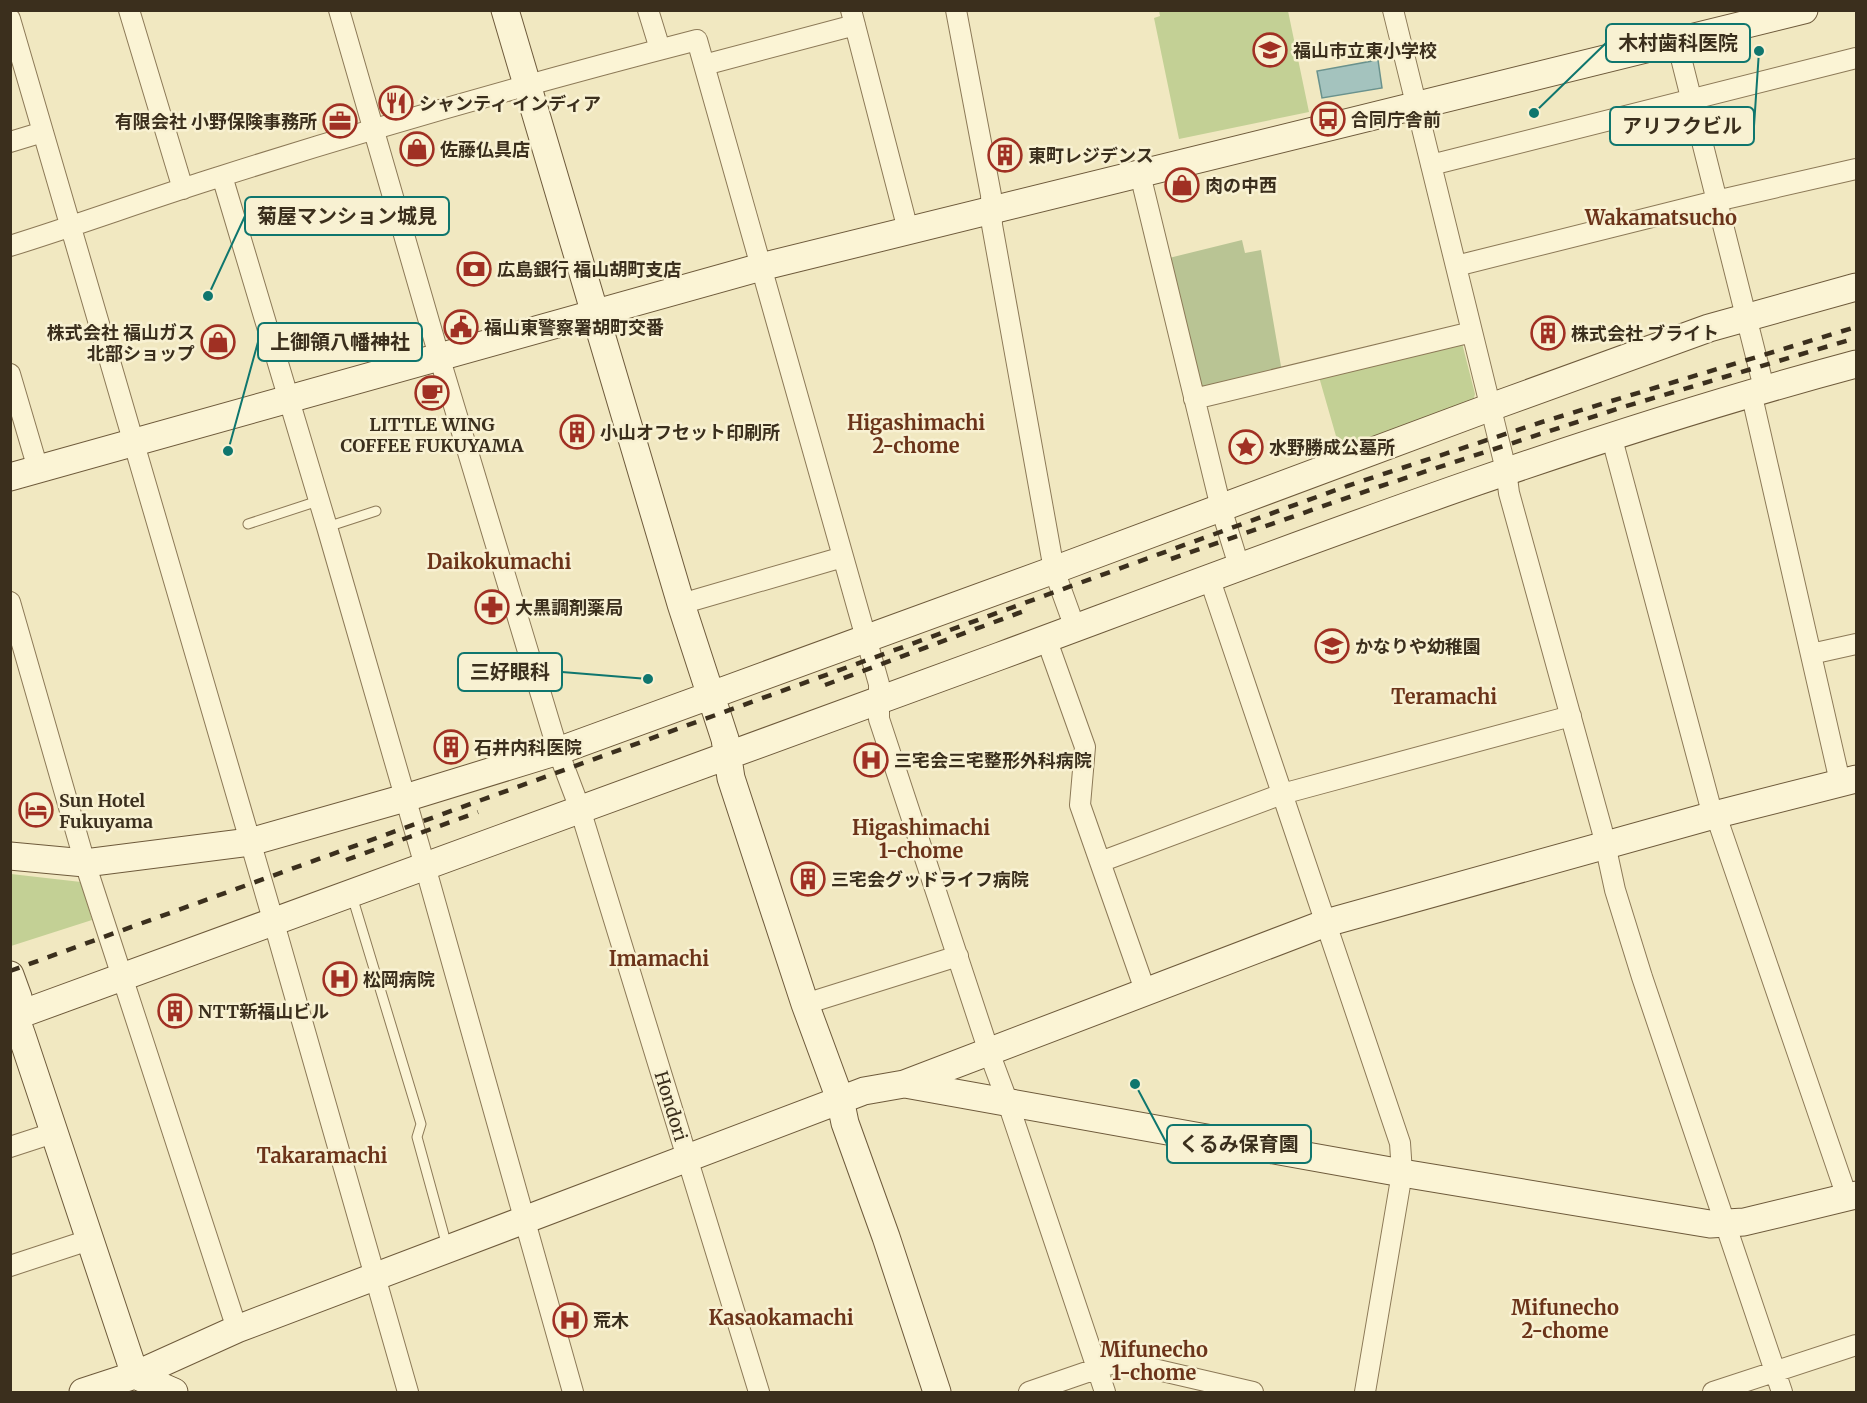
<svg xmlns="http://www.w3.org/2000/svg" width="1867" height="1403" viewBox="0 0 1867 1403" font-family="Merriweather,'Noto Sans JP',serif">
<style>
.green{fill:#c3d095}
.cemetery{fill:#b9c494}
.water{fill:#a4c3be;stroke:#6a928d;stroke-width:1.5}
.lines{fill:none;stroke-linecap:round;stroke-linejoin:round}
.lane-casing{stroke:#8c7957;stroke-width:11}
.street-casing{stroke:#8c7957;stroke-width:22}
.secondary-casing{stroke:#6e5a3b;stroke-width:29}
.lane{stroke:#fbf4d5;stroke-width:9}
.street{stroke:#fbf4d5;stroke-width:20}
.secondary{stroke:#fbf4d5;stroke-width:27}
.rail{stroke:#3b2f1d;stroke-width:4.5;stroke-dasharray:10 10;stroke-linecap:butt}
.labels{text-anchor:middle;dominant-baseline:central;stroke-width:5;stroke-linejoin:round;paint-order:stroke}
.poi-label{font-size:18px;font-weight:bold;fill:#3b2f1d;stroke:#f8f1d2;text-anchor:start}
.street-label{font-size:18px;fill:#3b2f1d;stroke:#f8f1d2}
.neighbourhood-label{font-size:20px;font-weight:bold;fill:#6b3319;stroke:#f8f1d2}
.leader{fill:none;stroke:#0f766e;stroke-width:2}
.callout-dot{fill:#0f766e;stroke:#f8f1d2;stroke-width:2}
.callout{fill:#f8f1d2;stroke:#0f766e;stroke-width:2}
.callout-label{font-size:20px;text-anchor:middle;font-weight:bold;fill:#3b2f1d}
</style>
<rect width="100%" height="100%" fill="#f1e8c1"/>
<path class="green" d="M1159,11H1288L1309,112L1179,139L1154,18L1160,16Z
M1462,343L1475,394L1472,405L1340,450L1319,377Z
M11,874L81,882L92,920L11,946Z"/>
<path class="cemetery" d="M1242,240L1245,253L1261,250L1282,372L1199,389L1169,258Z"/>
<path class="water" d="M1378,60L1382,88L1322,98L1317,71Z"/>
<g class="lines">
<defs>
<path id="lane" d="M248,524L318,501
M327,527L376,511
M352,896L421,1124L417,1137L447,1246"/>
<path id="street" d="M129,10L183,189
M339,10L439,356L558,751L580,809L759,1392
M648,10L660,49
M851,10L908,230
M956,10L991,195L992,225L1054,570L1075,628
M1393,10L1506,470L1509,493L1602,830L1615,890L1642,977L1782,1392
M10,19L274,923L408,1392
M1677,42L1764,388
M704,65L855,25
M10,142L43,132
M1431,165L1856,58
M1140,174L1221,508L1239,566
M222,176L327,527L425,866L573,1392
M10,246C81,224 151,198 222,176C379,126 538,81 697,40L879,684V719L989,1052L1008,1103L1105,1392
M1456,266L1716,201L1856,169
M10,374L38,469
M1751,392L1840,782
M1194,399L1472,332
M1611,435L1710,805L1720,827L1847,1197
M1209,577L1400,1143L1402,1173L1365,1392
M10,602L85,863L237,1329
M681,604L843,557
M1046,638L1085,747L1080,805L1146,993
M1811,654L1856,644
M1100,862L1282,794L1571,716
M805,1004L958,956
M10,1147L53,1133
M10,1266L89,1240
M1029,1392L1119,1361L1253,1392
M1713,1392L1856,1345"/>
<path id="secondary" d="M505,10L681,604L725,739L731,778L805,1004L840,1099L845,1123L886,1237L937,1392
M10,477L761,267L1804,10
M10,856L85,863L250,842L405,798L558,751L1054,570L1491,407L1709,328L1856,287
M10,975L18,997L15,1016
M10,1011L15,1016L22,1036L135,1375L174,1392
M10,1018C340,897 670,777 1000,656C1283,551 1564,442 1856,364
M905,1084L1402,1173L1710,1224L1744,1222L1856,1195
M83,1392L135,1375L237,1329L864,1091L904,1084L1326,923L1714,815L1856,779"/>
</defs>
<use href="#lane" class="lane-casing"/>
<use href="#street" class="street-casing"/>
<use href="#secondary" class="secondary-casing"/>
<use href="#lane" class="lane"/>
<use href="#street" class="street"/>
<use href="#secondary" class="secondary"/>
<path class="rail" d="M1171,559L1378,487L1620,408L1856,338
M825,685L1024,611
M346,860L478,812
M10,971L1347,486L1542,422L1856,327"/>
</g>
<defs>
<symbol id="school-ring" viewBox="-11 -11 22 22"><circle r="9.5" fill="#f8f1d2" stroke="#a03023" stroke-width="1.5"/><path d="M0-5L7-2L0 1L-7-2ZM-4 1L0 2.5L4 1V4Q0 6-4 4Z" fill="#a03023"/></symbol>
<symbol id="restaurant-ring" viewBox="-11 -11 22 22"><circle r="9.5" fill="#f8f1d2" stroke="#a03023" stroke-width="1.5"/><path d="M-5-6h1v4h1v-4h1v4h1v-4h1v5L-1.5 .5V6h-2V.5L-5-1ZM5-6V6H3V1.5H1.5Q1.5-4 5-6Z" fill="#a03023"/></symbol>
<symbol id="bus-ring" viewBox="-11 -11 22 22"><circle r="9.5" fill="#f8f1d2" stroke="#a03023" stroke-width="1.5"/><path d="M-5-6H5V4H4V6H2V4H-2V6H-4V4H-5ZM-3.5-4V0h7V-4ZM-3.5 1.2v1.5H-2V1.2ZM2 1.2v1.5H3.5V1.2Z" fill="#a03023"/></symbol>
<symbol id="office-ring" viewBox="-11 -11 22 22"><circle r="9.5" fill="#f8f1d2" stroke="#a03023" stroke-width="1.5"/><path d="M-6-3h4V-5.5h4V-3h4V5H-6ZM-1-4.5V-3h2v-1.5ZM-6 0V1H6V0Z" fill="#a03023"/></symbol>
<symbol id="shop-ring" viewBox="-11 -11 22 22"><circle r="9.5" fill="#f8f1d2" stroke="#a03023" stroke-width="1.5"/><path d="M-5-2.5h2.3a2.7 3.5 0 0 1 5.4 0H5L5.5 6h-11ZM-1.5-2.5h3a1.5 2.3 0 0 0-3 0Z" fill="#a03023"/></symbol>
<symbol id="building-ring" viewBox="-11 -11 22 22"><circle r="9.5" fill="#f8f1d2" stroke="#a03023" stroke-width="1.5"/><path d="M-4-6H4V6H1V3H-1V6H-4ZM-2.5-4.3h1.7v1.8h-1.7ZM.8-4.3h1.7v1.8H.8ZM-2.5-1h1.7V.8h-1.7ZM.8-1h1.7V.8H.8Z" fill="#a03023"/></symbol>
<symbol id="bank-ring" viewBox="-11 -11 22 22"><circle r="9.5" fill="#f8f1d2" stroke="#a03023" stroke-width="1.5"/><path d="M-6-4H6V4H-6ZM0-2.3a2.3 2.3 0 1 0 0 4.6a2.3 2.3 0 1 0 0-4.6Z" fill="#a03023"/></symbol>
<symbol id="civic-ring" viewBox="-11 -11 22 22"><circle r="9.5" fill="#f8f1d2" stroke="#a03023" stroke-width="1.5"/><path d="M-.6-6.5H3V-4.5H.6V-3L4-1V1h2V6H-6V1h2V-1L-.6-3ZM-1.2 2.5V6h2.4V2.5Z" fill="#a03023"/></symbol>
<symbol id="cafe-ring" viewBox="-11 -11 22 22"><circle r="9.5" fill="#f8f1d2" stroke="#a03023" stroke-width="1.5"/><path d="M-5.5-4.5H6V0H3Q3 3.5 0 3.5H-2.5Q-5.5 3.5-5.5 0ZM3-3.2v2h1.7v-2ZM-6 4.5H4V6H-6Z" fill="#a03023"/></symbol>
<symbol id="sight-ring" viewBox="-11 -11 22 22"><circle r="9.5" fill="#f8f1d2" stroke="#a03023" stroke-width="1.5"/><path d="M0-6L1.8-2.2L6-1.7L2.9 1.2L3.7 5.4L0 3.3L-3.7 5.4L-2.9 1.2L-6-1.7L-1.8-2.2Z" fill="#a03023"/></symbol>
<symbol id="pharmacy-ring" viewBox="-11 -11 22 22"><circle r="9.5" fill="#f8f1d2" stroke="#a03023" stroke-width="1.5"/><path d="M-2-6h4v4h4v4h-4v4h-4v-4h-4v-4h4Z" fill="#a03023"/></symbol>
<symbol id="hospital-ring" viewBox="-11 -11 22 22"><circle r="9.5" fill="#f8f1d2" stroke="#a03023" stroke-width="1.5"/><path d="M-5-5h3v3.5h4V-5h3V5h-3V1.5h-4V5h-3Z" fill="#a03023"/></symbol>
<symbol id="hotel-ring" viewBox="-11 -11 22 22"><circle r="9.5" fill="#f8f1d2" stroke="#a03023" stroke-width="1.5"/><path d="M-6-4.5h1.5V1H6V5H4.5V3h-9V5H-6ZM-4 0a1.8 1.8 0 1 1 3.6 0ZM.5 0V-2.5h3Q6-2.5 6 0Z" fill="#a03023"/></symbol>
</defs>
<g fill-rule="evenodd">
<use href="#school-ring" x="1251" y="31" width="38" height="38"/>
<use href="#restaurant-ring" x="377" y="84" width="38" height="38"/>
<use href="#bus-ring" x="1309" y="100" width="38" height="38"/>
<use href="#office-ring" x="321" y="102" width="38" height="38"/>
<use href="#shop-ring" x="398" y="130" width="38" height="38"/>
<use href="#building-ring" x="986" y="136" width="38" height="38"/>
<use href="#shop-ring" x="1163" y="166" width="38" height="38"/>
<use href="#bank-ring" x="455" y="250" width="38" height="38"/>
<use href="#civic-ring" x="442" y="308" width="38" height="38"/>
<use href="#building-ring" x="1529" y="314" width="38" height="38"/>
<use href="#shop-ring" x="199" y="323" width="38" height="38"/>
<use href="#cafe-ring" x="413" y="374" width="38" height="38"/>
<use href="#building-ring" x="558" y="413" width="38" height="38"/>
<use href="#sight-ring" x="1227" y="428" width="38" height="38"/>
<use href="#pharmacy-ring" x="473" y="588" width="38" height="38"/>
<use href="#school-ring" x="1313" y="627" width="38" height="38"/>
<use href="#building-ring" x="432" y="728" width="38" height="38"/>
<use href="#hospital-ring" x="852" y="741" width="38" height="38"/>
<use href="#hotel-ring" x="17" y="791" width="38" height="38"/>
<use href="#building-ring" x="789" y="860" width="38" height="38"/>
<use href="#hospital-ring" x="321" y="960" width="38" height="38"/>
<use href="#building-ring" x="156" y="992" width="38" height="38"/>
<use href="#hospital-ring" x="551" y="1301" width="38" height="38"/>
</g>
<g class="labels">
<g class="poi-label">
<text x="1293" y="50">福山市立東小学校</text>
<text x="419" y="103">シャンティ インディア</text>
<text x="1351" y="119">合同庁舎前</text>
<text x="317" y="121" text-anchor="end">有限会社 小野保険事務所</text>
<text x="440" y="149">佐藤仏具店</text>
<text x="1028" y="155">東町レジデンス</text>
<text x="1205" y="185">肉の中西</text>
<text x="497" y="269">広島銀行 福山胡町支店</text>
<text x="484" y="327">福山東警察署胡町交番</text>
<text x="195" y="332" text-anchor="end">株式会社 福山ガス<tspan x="195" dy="21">北部ショップ</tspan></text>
<text x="1571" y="333">株式会社 ブライト</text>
<text x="432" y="424" text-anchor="middle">LITTLE WING<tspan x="432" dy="21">COFFEE FUKUYAMA</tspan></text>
<text x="600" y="432">小山オフセット印刷所</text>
<text x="1269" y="447">水野勝成公墓所</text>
<text x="515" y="607">大黒調剤薬局</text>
<text x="1355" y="646">かなりや幼稚園</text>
<text x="474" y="747">石井内科医院</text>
<text x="894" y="760">三宅会三宅整形外科病院</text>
<text x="59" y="800">Sun Hotel<tspan x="59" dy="21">Fukuyama</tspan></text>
<text x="831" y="879">三宅会グッドライフ病院</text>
<text x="363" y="979">松岡病院</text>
<text x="198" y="1011">NTT新福山ビル</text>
<text x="593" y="1320">荒木</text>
</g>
<g class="street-label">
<text transform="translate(671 1106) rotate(73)">Hondori</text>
</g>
<g class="neighbourhood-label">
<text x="1661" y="217">Wakamatsucho</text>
<text x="916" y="422">Higashimachi<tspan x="916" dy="23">2-chome</tspan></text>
<text x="499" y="561">Daikokumachi</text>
<text x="1444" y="696">Teramachi</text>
<text x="921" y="827">Higashimachi<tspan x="921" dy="23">1-chome</tspan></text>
<text x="659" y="958">Imamachi</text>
<text x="322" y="1155">Takaramachi</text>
<text x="1565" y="1307">Mifunecho<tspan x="1565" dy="23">2-chome</tspan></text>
<text x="781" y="1317">Kasaokamachi</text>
<text x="1154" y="1349">Mifunecho<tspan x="1154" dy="23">1-chome</tspan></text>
</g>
</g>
<path class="leader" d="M1534 113L1606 43M1759 51L1754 126M208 296L245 216M228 451L258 342M648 679L562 672M1135 1084L1167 1144"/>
<g class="callout-dot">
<circle cx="1534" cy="113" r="6"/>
<circle cx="1759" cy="51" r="6"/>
<circle cx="208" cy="296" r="6"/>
<circle cx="228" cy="451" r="6"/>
<circle cx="648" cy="679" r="6"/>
<circle cx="1135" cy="1084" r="6"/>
</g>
<g class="callout">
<rect x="1606" y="24" width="144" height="38" rx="6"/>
<rect x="1610" y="107" width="144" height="38" rx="6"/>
<rect x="245" y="197" width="204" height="38" rx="6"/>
<rect x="258" y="323" width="164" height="38" rx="6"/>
<rect x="458" y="653" width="104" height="38" rx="6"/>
<rect x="1167" y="1125" width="144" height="38" rx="6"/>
</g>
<g class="callout-label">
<text x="1678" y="50">木村歯科医院</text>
<text x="1682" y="133">アリフクビル</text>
<text x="347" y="223">菊屋マンション城見</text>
<text x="340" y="349">上御領八幡神社</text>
<text x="510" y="679">三好眼科</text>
<text x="1239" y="1151">くるみ保育園</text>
</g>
<rect width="1867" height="1403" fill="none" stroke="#3b2f1d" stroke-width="24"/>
</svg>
